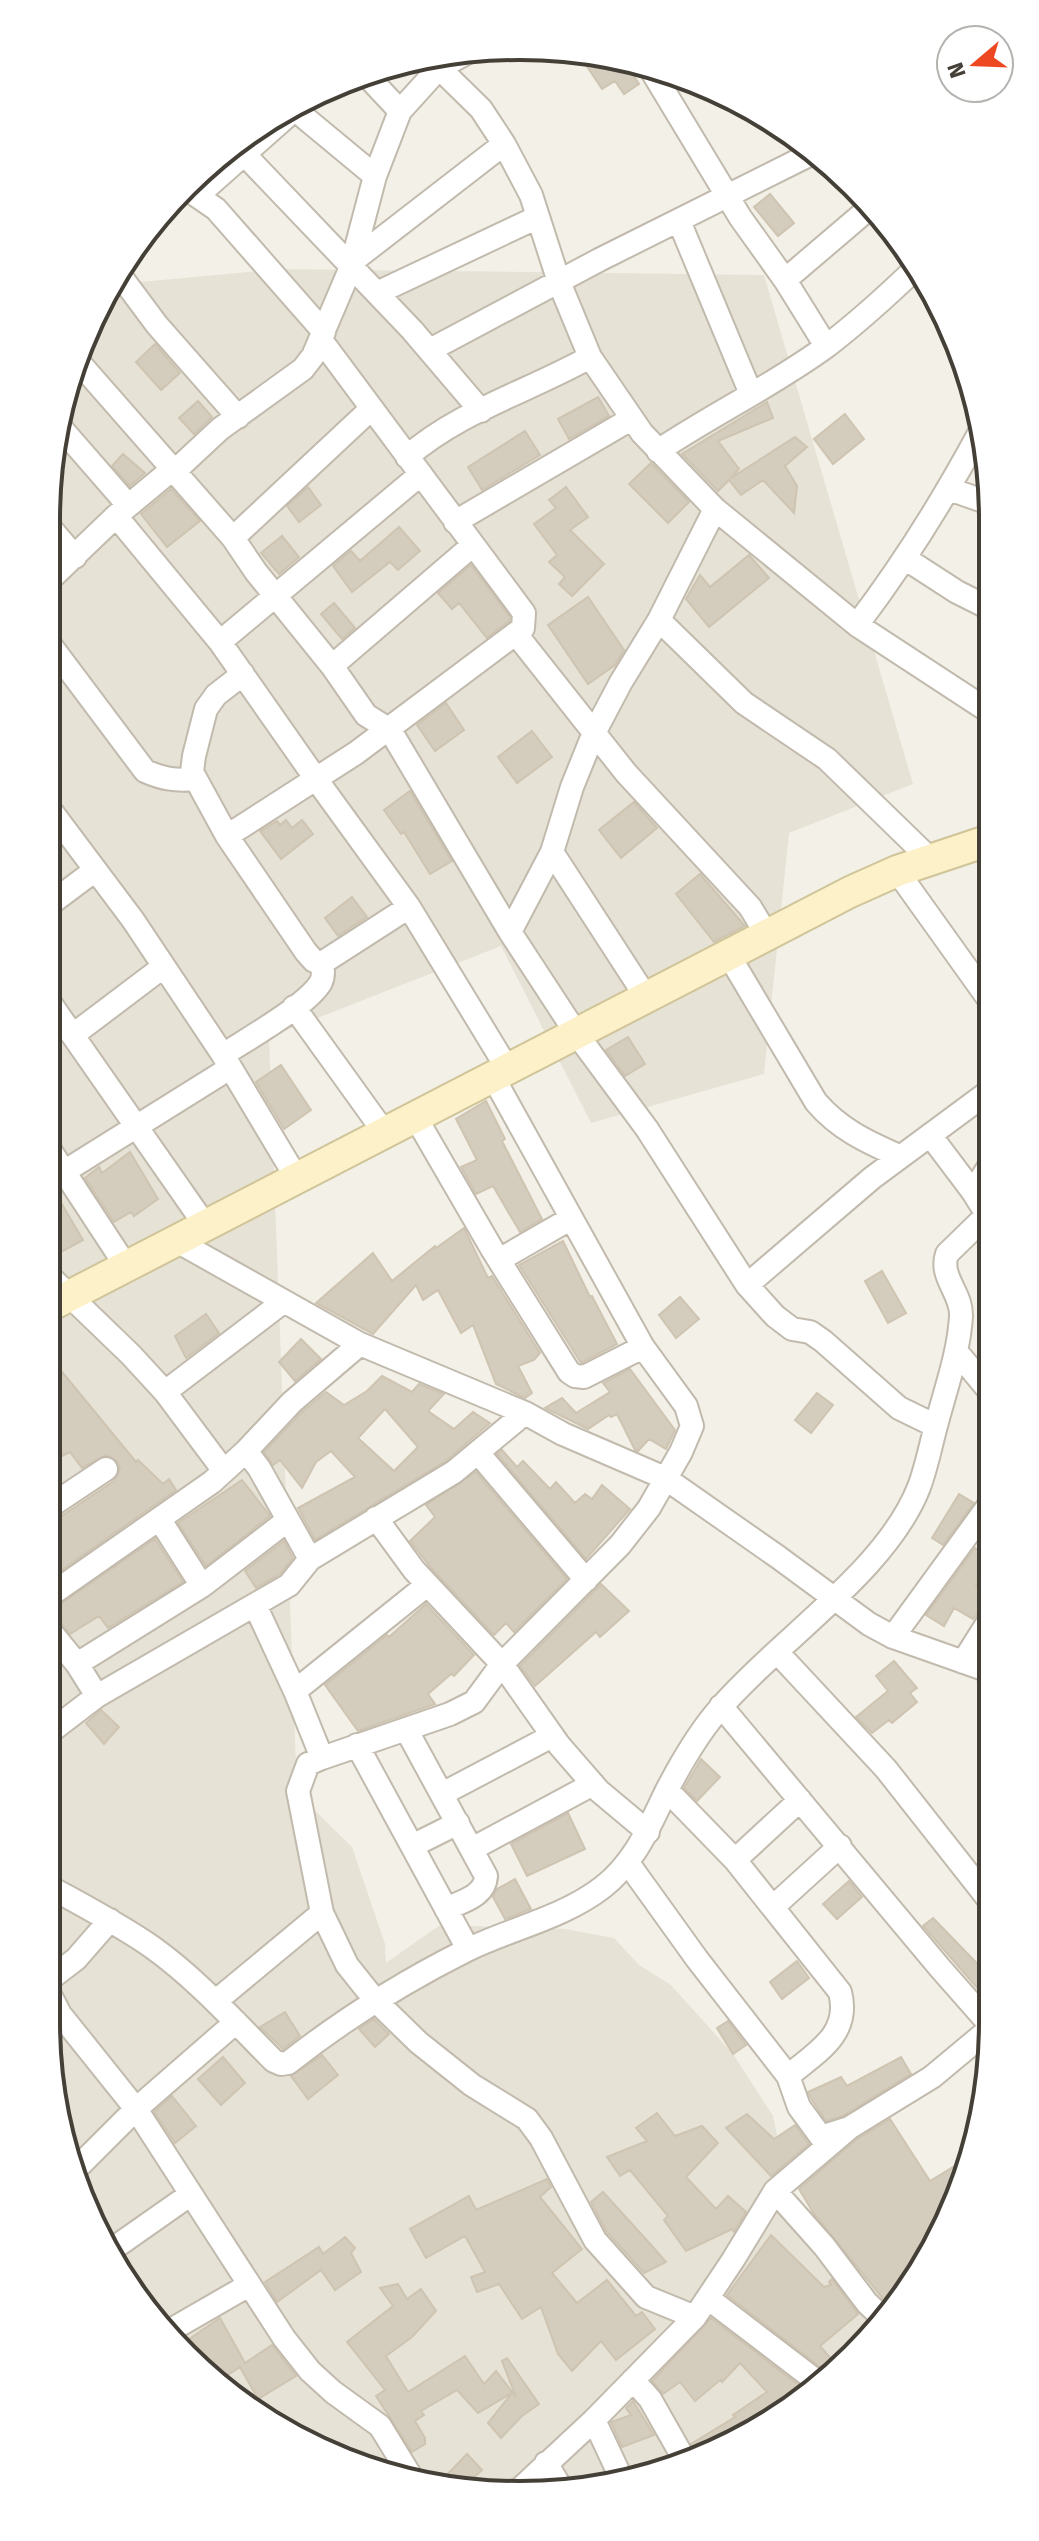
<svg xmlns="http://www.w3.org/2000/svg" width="1039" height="2541" viewBox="0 0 1039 2541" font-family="'Fira Sans',sans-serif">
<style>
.residential{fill:#e6e2d6}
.building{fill:#d4ccbd;stroke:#cec4b1;stroke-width:2;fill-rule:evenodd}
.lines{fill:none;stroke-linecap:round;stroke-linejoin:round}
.street-casing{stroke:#c1baad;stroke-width:26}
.secondary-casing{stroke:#d0c499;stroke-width:34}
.street{stroke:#fff;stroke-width:22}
.secondary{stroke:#fcf1c8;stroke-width:30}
.rim{fill:none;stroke:#454037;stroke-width:4}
</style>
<rect width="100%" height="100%" fill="#f3f0e7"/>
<path class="residential" d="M279,269L764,275L913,784L789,833L764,1074L591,1123L501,946L269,1037L297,1793L352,1847L385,1944L386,1963L440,1925L565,1929L614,1938L639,1965L671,1985L733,2054L773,2116L790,2196L864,2247L915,2272L895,2310L757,2431L611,2486L457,2491L283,2432L163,2333L71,2174L46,2021V520L71,368L119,284Z"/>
<path class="building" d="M582,59L636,66L630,70L639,84L624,94L615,81L602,89Z
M770,194L794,223L778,236L754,207Z
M155,344L180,373L161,390L136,362Z
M598,397L609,416L569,439L558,419Z
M198,401L212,417L194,434L179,418Z
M767,402L773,418L718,441L739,469L731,478L795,437L807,447L785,466L797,486L794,513L763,480L741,495L729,480L718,491L682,454Z
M845,414L864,439L833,464L814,439Z
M525,431L540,455L482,490L468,467Z
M123,454L145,473L130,486L112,466Z
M651,463L689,502L668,523L629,484Z
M308,487L321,505L299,522L287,506Z
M566,487L588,517L570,530L604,564L572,596L559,584L565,577L549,562L557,555L534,524L556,508L549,500Z
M171,489L200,521L167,547L141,514Z
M399,527L420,551L398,570L390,562L352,592L333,566L351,551L360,561Z
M282,536L299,557L279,574L261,553Z
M749,555L769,578L709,627L686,599L700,575L710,587Z
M471,565L510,617L509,621L487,638L459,603L452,609L438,593Z
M588,597L624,650L615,665L588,684L548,625Z
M334,603L355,628L342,639L321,614Z
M446,703L464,730L435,751L417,725Z
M532,731L552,757L517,783L498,757Z
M410,791L452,861L430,874L404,832L401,834L384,810Z
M634,802L657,828L621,858L599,830Z
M286,820L292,828L302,820L313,834L281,859L260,831L277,821L280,825Z
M700,874L745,926L714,942L676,894Z
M352,897L367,917L338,936L325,918Z
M628,1037L645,1064L625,1076L606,1050Z
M281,1065L311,1110L284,1129L256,1082Z
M486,1101L505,1139L502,1141L542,1219L520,1232L493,1186L476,1194L461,1167L477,1160L456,1119Z
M130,1152L158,1199L134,1216L131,1212L114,1222L85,1178L99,1167L102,1173Z
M56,1194L83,1240L61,1252L46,1228V1197Z
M464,1228L488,1278L492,1276L540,1353L534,1360L518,1366L532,1393L525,1398L496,1384L473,1325L461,1333L438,1290L423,1300L416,1285L373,1334L316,1303L373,1253L392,1281L435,1246L436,1248Z
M563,1241L590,1297L592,1296L617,1344L581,1363L519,1265Z
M882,1271L906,1313L888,1323L865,1281Z
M680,1297L699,1319L676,1338L659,1315Z
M206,1314L219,1333L186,1358L175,1336Z
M301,1339L321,1359L295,1381L279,1362Z
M58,1367L136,1462L138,1460L163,1484L169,1479L176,1490L46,1581V1523L54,1521L114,1481L120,1469L117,1461L106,1455L82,1468L70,1452L46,1464V1373Z
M630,1369L675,1430L666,1449L649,1439L638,1451L635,1450L617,1414L611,1417L609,1415L588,1429L545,1408L562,1398L576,1413L610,1392L603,1383Z
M382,1376L412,1392L419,1384L444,1394L428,1411L454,1429L473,1412L490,1423L446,1461L315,1540L298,1508L355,1477L331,1451L316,1462L302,1488L280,1460L273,1465L264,1452L302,1412L326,1392L344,1405L367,1391ZM385,1409L418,1447L394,1471L358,1438Z
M817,1393L833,1405L811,1433L795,1420Z
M502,1450L517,1467L523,1461L550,1489L556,1482L575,1503L585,1494L592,1499L602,1485L630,1509L586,1559L497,1454Z
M476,1472L567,1579L514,1632L506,1623L494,1635L432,1569L410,1541L435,1517L426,1505Z
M242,1480L270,1516L206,1566L178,1523Z
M959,1494L974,1503L943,1545L932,1538Z
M155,1539L183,1582L108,1628L99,1616L70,1634L50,1611Z
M284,1541L293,1558L280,1574L256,1588L245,1571Z
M975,1548L991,1558L976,1586L992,1596V1602L985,1604L973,1619L954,1608L944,1626L926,1615Z
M601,1584L629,1611L600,1637L596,1632L535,1686L520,1666Z
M426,1604L474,1655L454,1676L451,1674L428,1694L435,1704L358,1731L325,1685L387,1635L389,1637Z
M894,1661L917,1688L910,1693L917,1702L892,1723L889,1720L872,1733L856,1717L888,1691L876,1676Z
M101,1710L119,1727L104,1744L86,1723Z
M701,1759L720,1777L697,1801L684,1788Z
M568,1813L585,1849L527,1876L511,1844Z
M515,1879L531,1909L505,1919L493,1897L497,1889Z
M849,1881L862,1897L837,1919L823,1904Z
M933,1918L993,1980V2006L923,1926Z
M797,1961L809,1978L782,1999L770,1982Z
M285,2012L300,2036L283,2049L260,2027Z
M374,2019L389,2034L375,2047L359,2029Z
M728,2021L746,2045L733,2054L717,2028Z
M322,2055L338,2075L308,2099L291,2076Z
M223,2057L245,2083L221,2105L198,2079Z
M901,2057L911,2074L843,2116L826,2121L812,2100L808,2092L841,2077L847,2086Z
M172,2096L196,2126L175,2143L154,2112Z
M657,2113L675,2136L702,2126L718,2143L686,2177L716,2209L728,2196L746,2212L734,2232L732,2229L686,2251L664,2220L668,2216L630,2170L620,2176L607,2157L647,2141L636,2128Z
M747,2114L774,2139L795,2125L809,2144L771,2176L726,2128Z
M890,2119L930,2181L971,2156L968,2173L930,2245L913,2256L919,2265L909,2283L885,2301L814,2214L799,2189L857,2139Z
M547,2179L551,2187L540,2197L582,2249L552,2273L577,2303L607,2280L636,2316L642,2312L655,2329L616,2360L601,2341L572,2371L558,2354L541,2307L522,2319L499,2284L477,2292L471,2277L485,2272L465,2236L426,2258L410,2229L469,2196L476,2210Z
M603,2192L652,2246L666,2262L644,2273L635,2263L606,2231L591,2202Z
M771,2235L824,2287L831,2285L829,2282L832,2279L858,2314L820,2346L835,2363L825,2371L727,2295Z
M345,2237L355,2248L351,2253L361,2272L335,2290L321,2270L277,2302L265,2282L319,2247L323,2254Z
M398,2284L407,2299L421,2289L436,2311L412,2337L386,2356L408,2392L465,2356L484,2384L496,2371L516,2397L502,2361L507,2358L539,2404L522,2416L501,2438L488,2423L512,2393L478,2413L457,2390L421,2411L424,2415L415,2421L425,2438V2444L412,2452L376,2396L385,2390L347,2342L393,2306L380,2288Z
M220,2318L245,2363L272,2345L296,2376L258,2399L240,2367L220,2380L179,2346Z
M711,2318L804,2389L757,2431L697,2454L691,2444L735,2417L733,2415L767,2392L740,2363L722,2382L720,2380L695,2401L680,2382L663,2394L652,2381Z
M633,2401L654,2435L622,2447L611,2422L631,2415L626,2408Z
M467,2454L482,2470L459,2491L438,2484Z"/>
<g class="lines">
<defs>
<path id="street" d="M433,62L481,109L504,144L531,195L559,282L590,357L642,433L715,509
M650,68L740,217L785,280L826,346
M370,79L400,111
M293,108L375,176
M244,154L412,330L481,411
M187,189L216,209L324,332
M197,196L294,110
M679,221L751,394
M354,260L504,144
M122,278L157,325L238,417
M785,280L873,205
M377,293L538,217
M430,350L599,260L813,153
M76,359L233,538L256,572L332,666L366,715L390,730L510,932L576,1033L647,1129L747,1285L775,1316L792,1329L810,1332L823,1341L899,1408L936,1426
M61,428L128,505
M658,451C713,414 774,385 827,346C858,322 888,295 916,268
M407,457C459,411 530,391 590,357
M949,489L989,503
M116,516L220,642L316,779L409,907L507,1068
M455,522L631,419
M46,523L75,557
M233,538L371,409
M906,559L957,592L989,608
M46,583L116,516L169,472L176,470L220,429L303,369L313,356L351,267L375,176L400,111L439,68L468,52
M659,620L744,703L827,759L930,859
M857,625C904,563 944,499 981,430
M516,634L626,773L750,907L767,935
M46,639L145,771C163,779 176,781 195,779
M220,642L421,474
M332,666L473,545
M243,674L216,695L206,709L194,756L192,772L227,836L306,952L314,961L322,963L409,907
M46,804L133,920L223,1055L296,1177
M227,836L356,753L523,628L524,613L321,340
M552,852L646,997
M897,871L990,1001
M46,907L94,871
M510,932L552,852L572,787L593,735L621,682L659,620L715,509L857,625L990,712
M728,954L816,1102C839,1129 867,1142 899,1156
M46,997L205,1225
M294,1007L384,1132
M73,1035L163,967
M223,1055C247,1039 308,1005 321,982C324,976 323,970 322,963
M416,1118L492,1249L569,1372L575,1376L584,1377L643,1347
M930,1135L973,1192L991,1221
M46,1144L126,1266
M46,1183L230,1068
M973,1192L991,1163
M175,1240L360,1344L525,1413L563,1434L665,1478L778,1557L869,1624L893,1637L992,1672
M499,1260L570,1219
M46,1273L131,1355L165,1392L224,1471
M747,1285L872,1178L991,1090
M956,1351L991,1393
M165,1392L283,1302
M246,1451L292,1402L360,1344
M479,1454L586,1580
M46,1509L106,1469
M376,1518L414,1570L502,1664L559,1745L599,1791L648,1832
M160,1520L202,1586
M46,1598L212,1482L246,1451L259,1468L310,1559
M255,1605L295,1691L322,1758L450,1714L474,1702L502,1664L620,1545L649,1508L681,1452L692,1426L686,1406L643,1347L492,1075
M46,1626L77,1664L97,1696
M893,1637L992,1501
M777,1652L886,1769L993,1905
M963,1662L992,1616
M77,1664L202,1586L288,1520
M295,1691L427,1585
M721,1706L940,1968L992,2027
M406,1729L486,1876C485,1896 463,1901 446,1909
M46,1735L97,1696L289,1585L310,1559L454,1472L525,1413
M357,1745L468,1949
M322,1758L308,1764L298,1791L322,1913L347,1965L375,2000L418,2042L472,2085L527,2119L541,2138L595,2240L646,2297L695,2317
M667,1790L735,1860L840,1992C851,2034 817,2052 788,2076
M442,1794L552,1736
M412,1846L458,1823
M472,1849L593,1784
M735,1860L800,1800
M628,1863L697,1959L788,2076L799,2107L821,2137L846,2129
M46,1885C82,1905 119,1924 152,1947C198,1980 235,2022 274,2061L281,2064L288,2063C344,2019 403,1982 467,1950C512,1928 563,1918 603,1887C635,1862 649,1827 666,1792C681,1763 700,1730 722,1706C780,1639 887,1570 919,1487C927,1466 931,1443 937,1422C946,1388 959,1352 961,1316C962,1293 939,1277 947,1254L987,1215
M773,1907L840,1846
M46,1982L76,1959L110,1920
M46,1987L60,2014L136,2109L284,2338L310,2371L333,2392L380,2426L410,2475
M216,2001L322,1913
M71,2174L136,2109L236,2022
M775,2191L824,2246L867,2303L884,2319L886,2318
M114,2248L191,2194
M709,2299L815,2380
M164,2334L249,2285
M633,2380L650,2399L684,2459
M594,2420L623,2482
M546,2463L561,2488
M520,2489L594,2420L695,2317L733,2260L775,2191L849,2128L932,2077L992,2027"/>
<path id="secondary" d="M46,1308L850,892L897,871L990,840"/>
</defs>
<use href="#street" class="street-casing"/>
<use href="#secondary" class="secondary-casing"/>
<use href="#street" class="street"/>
<use href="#secondary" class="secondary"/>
</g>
<path d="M0 0H1039V2541H0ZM519 60H520A459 459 0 0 1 979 519V2022A459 459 0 0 1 520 2481H519A459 459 0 0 1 60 2022V519A459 459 0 0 1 519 60Z" fill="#fff" fill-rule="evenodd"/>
<path class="rim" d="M519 60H520A459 459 0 0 1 979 519V2022A459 459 0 0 1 520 2481H519A459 459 0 0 1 60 2022V519A459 459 0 0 1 519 60Z"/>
<g transform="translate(975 64) rotate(251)"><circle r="38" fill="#ffffff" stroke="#b5b3af" stroke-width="2"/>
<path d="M0-6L14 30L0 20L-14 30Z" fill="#ee4823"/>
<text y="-12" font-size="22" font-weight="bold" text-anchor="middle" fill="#454037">N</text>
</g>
</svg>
